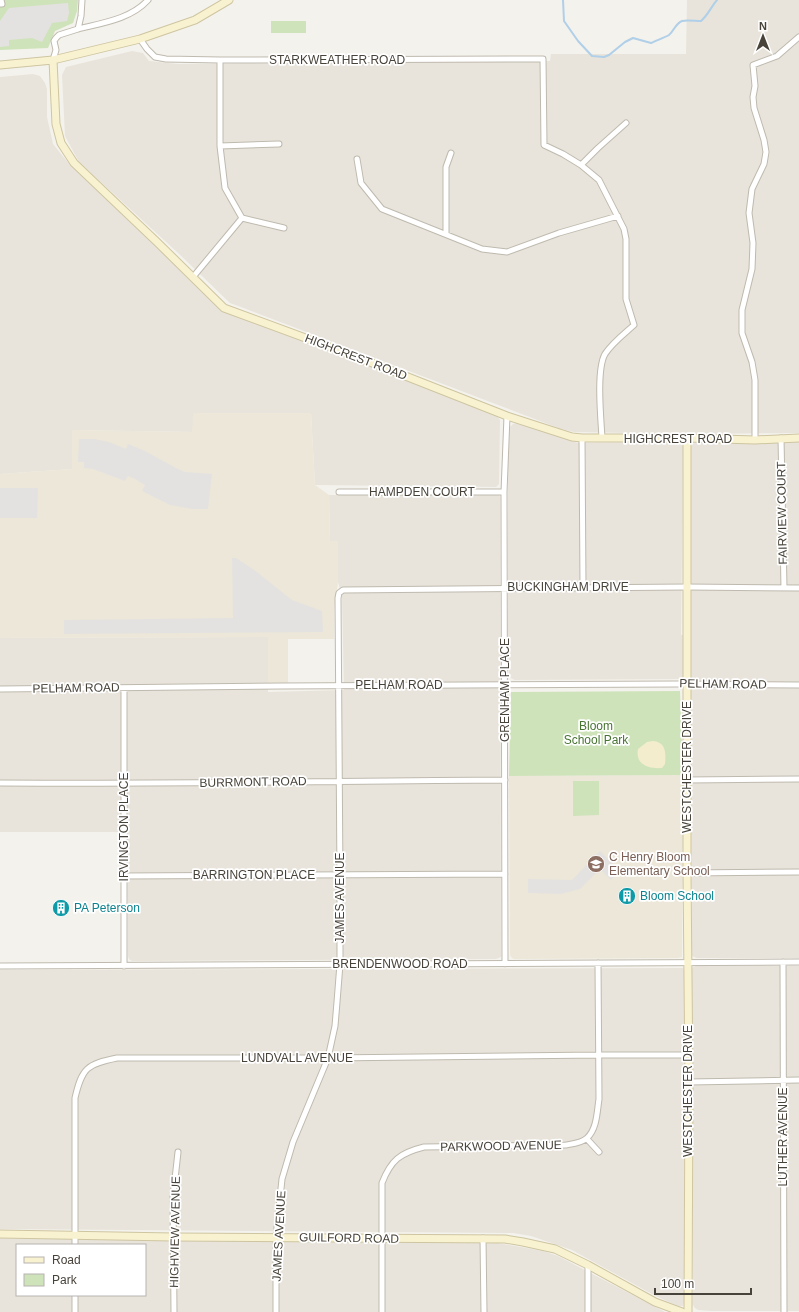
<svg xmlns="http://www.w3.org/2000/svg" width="799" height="1312" viewBox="0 0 799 1312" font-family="Arial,sans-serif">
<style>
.residential{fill:#e8e4db;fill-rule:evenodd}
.education{fill:#ece7d8}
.green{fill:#cee3ba}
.sand{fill:#f3edcd}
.parking{fill:#e4e2e0}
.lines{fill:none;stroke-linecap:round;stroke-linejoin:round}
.stream{stroke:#b0cfe9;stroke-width:2}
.street-casing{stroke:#bfbaaf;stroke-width:7}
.secondary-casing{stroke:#cec5a1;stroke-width:9}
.street{stroke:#fff;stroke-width:5}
.secondary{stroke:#f9f2d1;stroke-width:7}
.labels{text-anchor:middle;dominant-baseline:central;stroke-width:3.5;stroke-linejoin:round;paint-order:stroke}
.street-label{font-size:12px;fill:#48433a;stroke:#fff}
.park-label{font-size:12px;fill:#487433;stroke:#fff}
.education-label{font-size:12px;fill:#785e54;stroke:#fff;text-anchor:start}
.culture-label{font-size:12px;fill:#0d838f;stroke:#fff;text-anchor:start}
</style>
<rect width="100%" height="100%" fill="#f4f2ec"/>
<path class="residential" d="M687,0H799V433L687,434L574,432L561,429L241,307L230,303L177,252L79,162L65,136L62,75L66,67L132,51L143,53L149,61L178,64L550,61L551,54H686Z
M33,74L40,76L45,83L47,89V117L53,144L70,165L211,299L220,305L495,413L500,420L499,484L496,487L315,485L311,413H193V432L72,430V469L0,474V77Z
M517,423L578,443L677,442L680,443L683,446L681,635H689L690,448L693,444L697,442L799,441V958H697L692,956L691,827V679L515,680L509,677L508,636V432L510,427L513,424Z
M497,494L499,495L500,497L501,957L496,959L132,961L129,959L128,956L127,832H0V638L268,637V692L344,690L342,596L338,582V541H330L329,495Z
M696,966H799V1311H710L698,1310L695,1308L693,1305L691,969L693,967Z
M683,968L684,970V1302L683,1306H679L671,1303L652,1294L572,1250L531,1236L513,1233L0,1229V970Z
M0,1238L498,1243L543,1251L558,1256L665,1312H0ZM17,1245H145V1295H17Z"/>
<path class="education" d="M193,413H311L315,485L329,495L330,541H338V582L334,609V639H288V683H268V637L0,638V474L72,469V430L192,432Z
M683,775L682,957L678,958L514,959L512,958L510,955L509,776Z"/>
<path class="green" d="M0,0H78L77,11L73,23L55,31L48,48L0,50Z
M271,21H306V33H271Z
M680,691L683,775L509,776L511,692Z
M573,781H599V815L573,816Z"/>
<path class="sand" d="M653,741C666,742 666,753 665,764L662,768C649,769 635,765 638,749L647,742Z"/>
<path class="parking" d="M68,3L69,13L67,21L52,23L42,42L32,38L9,40V46L0,47V21L9,8Z
M79,439H94L109,442L126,449L128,444L145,451L176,468L185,472L212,474L208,509H192L170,505L142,491L145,485L133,478L128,476L125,481L93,469L84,468V462H78Z
M0,488H38L37,518H0Z
M232,558H236L253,569L292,600L322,611L323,632L64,634V620L233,618Z
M600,851L620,871L611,880L600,869L580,889L561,894L528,893V879L572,880Z"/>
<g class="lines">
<path class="stream" d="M563,0L564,21L578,41L592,56L604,57L609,55L625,42L633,38L651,43C655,41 666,37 669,35C674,31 675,24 682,21C685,20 696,21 701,21C708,15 711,7 717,0"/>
<defs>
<path id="street" d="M0,4H2L1,0
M78,29C102,23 131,19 148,0
M140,39L147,49L155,57L166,59L220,60L543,59L544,145L563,154L581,165L599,180L624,229L626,239V299L634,325C624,334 612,343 605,354C596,370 601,419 602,438
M53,60L56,50L54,41L56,38L59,35L78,29L81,16L82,0
M220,60V146L225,188L242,218
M220,146L279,144
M357,159L361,183L382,209L482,249L507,252L559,233L618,216
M581,165L598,148L626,123
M242,218L284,228
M446,234V167L451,153
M193,277L242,218
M582,438L583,587
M781,438L784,588
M755,440V380L752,362L742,333V310L752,269L753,243L749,213L752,189L764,164L766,152L764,140L754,108L753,97L755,86L753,65L777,56L799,37
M339,492H504
M124,688V966
M0,689L282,686L678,684L799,685
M687,780L799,779
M0,783C168,784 337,781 505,780
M687,873L799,872
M123,876L505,874
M783,962L784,1312
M505,964L504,492L507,416
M0,966L799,962
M689,1082L799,1080
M587,1139L599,1152
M483,1238L484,1312
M75,1245V1098C82,1068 87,1064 117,1058H328L599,1055H688
M588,1265V1312
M75,1295V1312
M174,1312L173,1197L178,1152
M276,1312V1237L282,1179L293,1142L328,1058L335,1026L337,1002L340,964V881L338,598L339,593L343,590L687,587L799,588
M382,1312V1183C391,1160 400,1153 424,1147L566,1145C572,1144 582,1143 587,1138C597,1129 597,1112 599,1099L598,963"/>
<path id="secondary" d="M53,60L56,124L61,143L74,163L158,243L224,308L357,357L507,416L572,437L582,438H687L755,440L799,438
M0,65L53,60L140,39L195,20L229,0
M687,438V873L689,1082L688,1312
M0,1234L173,1237L505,1239L523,1242L555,1249L588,1265L655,1302L682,1312"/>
</defs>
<use href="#street" class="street-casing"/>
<use href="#secondary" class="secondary-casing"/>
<use href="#street" class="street"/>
<use href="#secondary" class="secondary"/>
</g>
<defs>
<symbol id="school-disc" viewBox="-11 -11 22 22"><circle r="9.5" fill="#8d6e63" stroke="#fff"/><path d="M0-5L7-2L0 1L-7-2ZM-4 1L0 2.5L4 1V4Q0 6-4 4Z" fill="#fff"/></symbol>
<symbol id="building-disc" viewBox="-11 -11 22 22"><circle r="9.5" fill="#0f9aa8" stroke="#fff"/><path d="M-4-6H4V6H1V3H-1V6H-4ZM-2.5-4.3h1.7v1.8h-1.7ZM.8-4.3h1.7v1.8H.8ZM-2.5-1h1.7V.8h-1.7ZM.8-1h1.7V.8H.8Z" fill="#fff"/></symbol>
</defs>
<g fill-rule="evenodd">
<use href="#school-disc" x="586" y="854" width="20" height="20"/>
<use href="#building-disc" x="617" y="886" width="20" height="20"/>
<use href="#building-disc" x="51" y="898" width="20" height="20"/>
</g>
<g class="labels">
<g class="street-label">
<text x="337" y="60">STARKWEATHER ROAD</text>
<text transform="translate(356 357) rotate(21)">HIGHCREST ROAD</text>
<text x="678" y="439">HIGHCREST ROAD</text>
<text x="422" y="492">HAMPDEN COURT</text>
<text transform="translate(782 513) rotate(-91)">FAIRVIEW COURT</text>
<text x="568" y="587">BUCKINGHAM DRIVE</text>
<text transform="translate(723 684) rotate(1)">PELHAM ROAD</text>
<text x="399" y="685">PELHAM ROAD</text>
<text transform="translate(76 688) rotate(-1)">PELHAM ROAD</text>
<text transform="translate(505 690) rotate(-90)">GRENHAM PLACE</text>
<text transform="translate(687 767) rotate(-90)">WESTCHESTER DRIVE</text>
<text transform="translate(253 782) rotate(-1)">BURRMONT ROAD</text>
<text transform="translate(124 827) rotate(-90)">IRVINGTON PLACE</text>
<text x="254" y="875">BARRINGTON PLACE</text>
<text transform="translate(340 898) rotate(-90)">JAMES AVENUE</text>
<text x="400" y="964">BRENDENWOOD ROAD</text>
<text x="297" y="1058">LUNDVALL AVENUE</text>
<text transform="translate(688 1091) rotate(-90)">WESTCHESTER DRIVE</text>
<text transform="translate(783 1137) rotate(-90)">LUTHER AVENUE</text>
<text transform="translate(501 1146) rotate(-1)">PARKWOOD AVENUE</text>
<text transform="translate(175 1232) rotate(-89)">HIGHVIEW AVENUE</text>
<text transform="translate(279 1236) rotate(-87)">JAMES AVENUE</text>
<text transform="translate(349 1238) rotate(1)">GUILFORD ROAD</text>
</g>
<g class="park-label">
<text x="596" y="726">Bloom<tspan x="596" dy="14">School Park</tspan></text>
</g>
<g class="education-label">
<text x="609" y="857">C Henry Bloom<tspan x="609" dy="14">Elementary School</tspan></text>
</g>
<g class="culture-label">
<text x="640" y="896">Bloom School</text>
<text x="74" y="908">PA Peterson</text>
</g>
</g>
<rect x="16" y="1244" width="130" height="52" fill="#ffffff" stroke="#b6b4b0"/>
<rect x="24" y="1257" width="20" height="6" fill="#f9f2d1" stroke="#b6b4b0"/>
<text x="52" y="1264" font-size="12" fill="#48433a">Road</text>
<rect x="24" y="1274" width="20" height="12" fill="#cee3ba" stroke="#b6b4b0"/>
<text x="52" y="1284" font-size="12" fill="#48433a">Park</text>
<g transform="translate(763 36)" stroke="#ffffff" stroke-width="3" paint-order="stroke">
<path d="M0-3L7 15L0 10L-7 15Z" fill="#48433a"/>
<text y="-6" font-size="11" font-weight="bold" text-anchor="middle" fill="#48433a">N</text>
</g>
<path d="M655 1288v6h96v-6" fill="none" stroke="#48433a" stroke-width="2"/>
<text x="661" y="1288" font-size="12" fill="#48433a" stroke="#ffffff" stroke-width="3" paint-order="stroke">100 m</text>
</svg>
